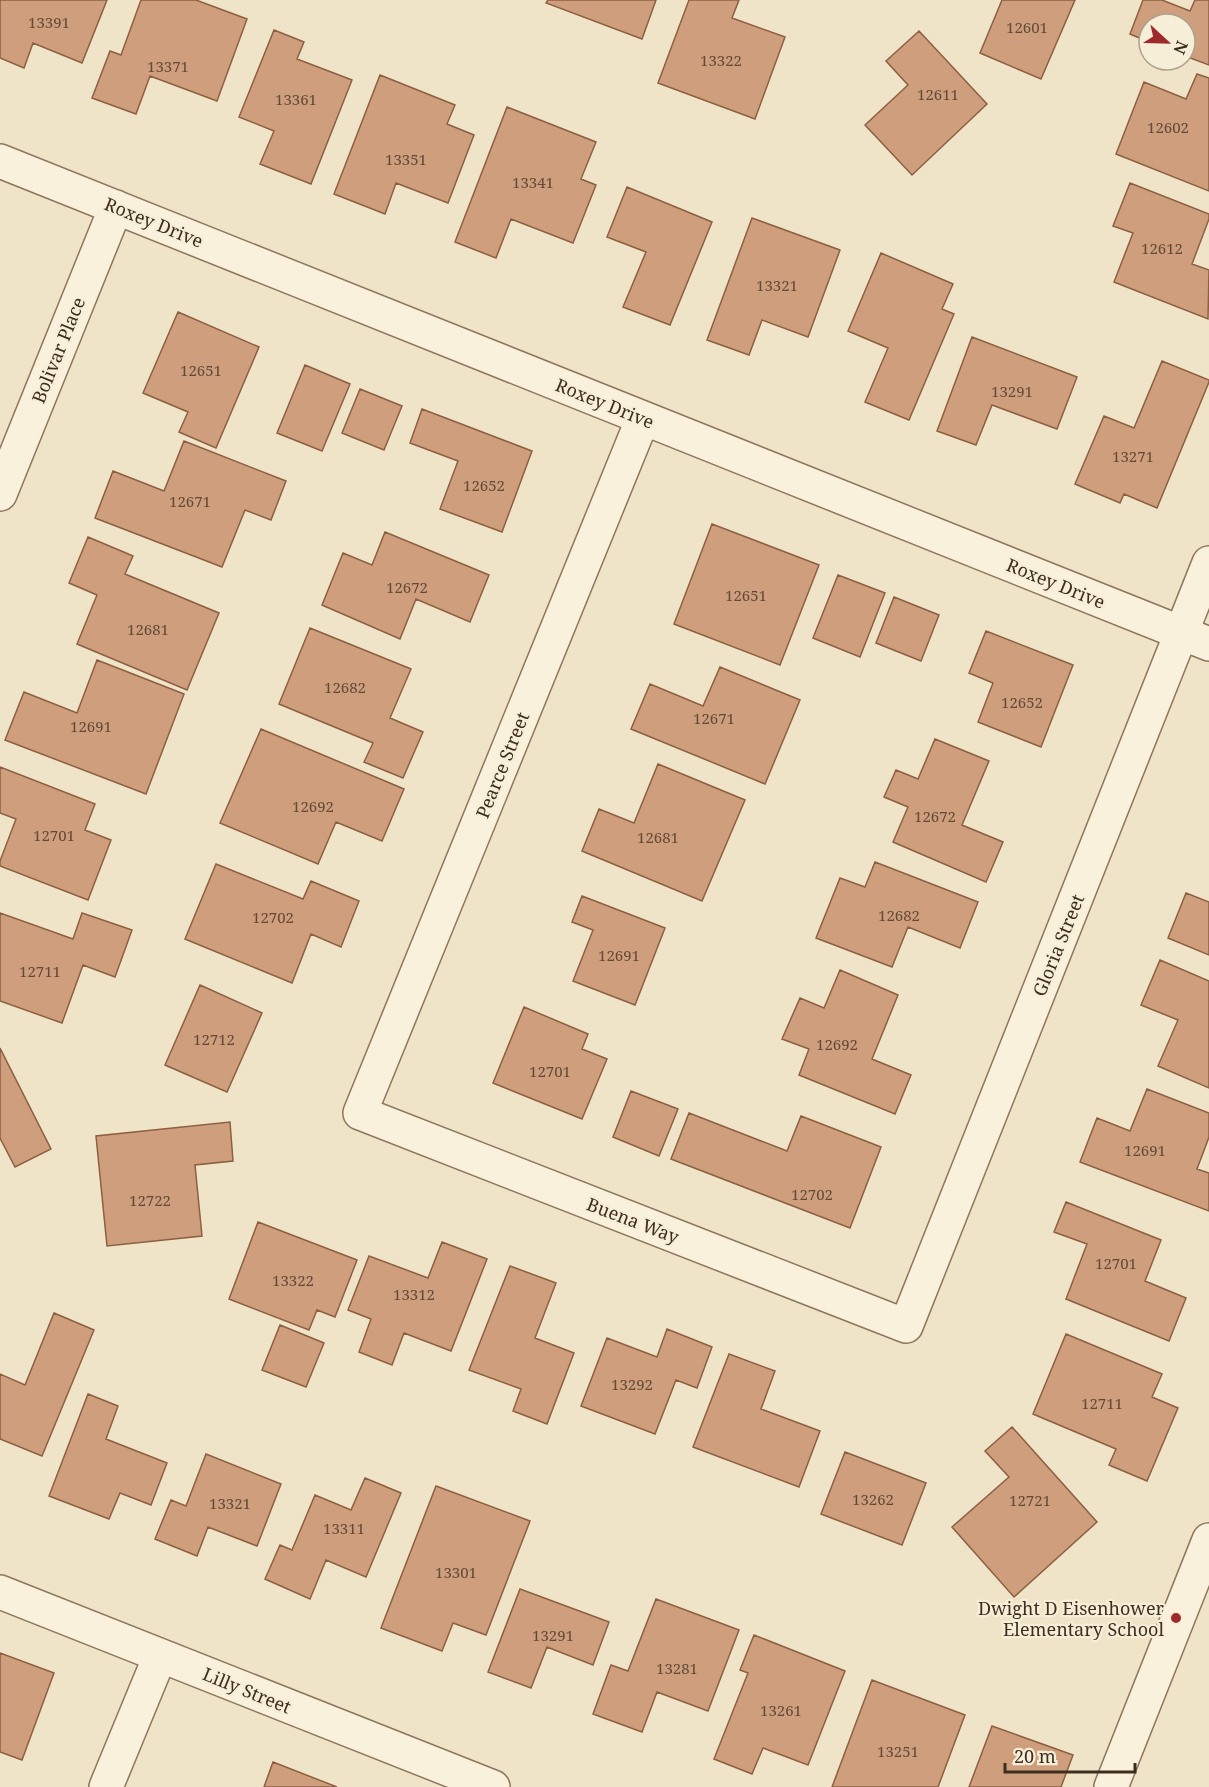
<svg xmlns="http://www.w3.org/2000/svg" width="1209" height="1787" viewBox="0 0 1209 1787" font-family="'Noto Serif',serif">
<style>
.building{fill:#cf9f7d;stroke:#8d5f41;stroke-width:1.5}
.lines{fill:none;stroke-linecap:round;stroke-linejoin:round}
.minor-casing{stroke:#8d765c;stroke-width:36}
.minor{stroke:#faf1dc;stroke-width:33}
.poi-dot{fill:#9e2a2b;stroke:#f7eed8;stroke-width:2}
.labels{text-anchor:middle;dominant-baseline:central;stroke-width:4.5;stroke-linejoin:round;paint-order:stroke}
.number-label{font-size:15px;fill:#624a37}
.street-label{font-size:18px;fill:#3d2e20;stroke:#f7eed8}
.poi-label{font-size:18px;fill:#3d2e20;stroke:#f7eed8;text-anchor:end}
</style>
<rect width="100%" height="100%" fill="#f0e4c8"/>
<path class="building" d="M0,0H107L82,63L33,43L24,68L0,58Z
M141,0H196L247,19L217,101L150,76L136,114L92,98L110,51L121,55Z
M548,0H656L642,39L546,3Z
M689,0H739L732,18L785,37L755,119L658,83Z
M1002,0H1075L1041,79L980,53Z
M1143,0H1162L1190,11L1195,0H1209V65L1185,56V24H1149V42L1130,34Z
M274,30L304,42L297,59L352,80L311,184L260,164L274,131L239,117Z
M919,31L987,104L912,175L865,125L908,85L886,61Z
M1197,74L1209,78V191L1116,154L1144,82L1186,99Z
M380,75L455,105L447,124L474,135L448,203L396,183L385,214L334,194Z
M507,107L596,142L581,179L596,185L573,243L511,219L496,258L455,242Z
M1130,183L1209,214V219L1192,264L1209,270L1208,319L1114,282L1133,233L1113,226Z
M627,187L712,222L670,325L623,307L646,252L607,237Z
M752,218L840,250L808,337L762,320L749,355L707,340Z
M881,253L953,284L942,309L954,314L909,420L865,402L888,348L848,331Z
M178,312L259,347L216,448L179,432L188,412L143,393Z
M972,337L1077,377L1057,429L992,405L976,445L937,431Z
M1162,361L1209,380V382L1157,508L1124,494L1120,503L1075,484L1104,416L1134,428Z
M305,365L350,384L322,451L277,433Z
M360,389L402,406L384,450L342,433Z
M422,409L532,451L502,532L440,509L458,461L410,443Z
M184,441L286,481L271,520L245,510L222,567L95,518L113,471L164,491Z
M712,524L819,565L780,665L674,624Z
M385,532L489,575L470,622L416,599L400,639L322,605L343,553L372,565Z
M88,537L133,556L125,574L219,613L187,690L77,644L97,595L69,583Z
M838,575L885,593L860,657L813,638Z
M894,597L939,615L921,661L876,643Z
M310,628L411,669L390,718L423,732L403,778L364,762L373,743L279,704Z
M986,631L1073,665L1041,747L978,722L993,683L969,673Z
M97,660L184,694L146,794L5,740L24,692L77,713Z
M720,667L800,700L765,784L631,729L650,684L703,706Z
M261,729L404,789L382,841L336,822L318,864L220,823Z
M935,739L989,761L962,825L1003,842L986,882L893,842L908,807L884,797L896,770L918,779Z
M658,764L745,800L702,901L582,851L599,809L634,823Z
M0,767L95,804L85,830L111,840L88,900L0,866V861L16,819L0,813Z
M875,862L978,902L960,948L908,927L892,967L816,938L840,878L865,887Z
M216,864L303,899L311,881L359,901L341,947L311,934L292,983L185,939Z
M1186,893L1209,902V955L1168,938Z
M582,896L665,928L635,1005L573,981L593,930L572,922Z
M0,913L73,939L82,913L132,930L115,977L83,965L62,1023L0,1001Z
M1160,960L1209,981V1088L1158,1066L1178,1020L1141,1005Z
M840,970L898,995L872,1059L911,1075L895,1114L799,1075L809,1049L782,1039L800,998L824,1008Z
M200,985L262,1013L227,1092L165,1065Z
M524,1007L588,1034L582,1049L607,1059L582,1119L493,1083Z
M0,1048L51,1149L15,1167L0,1138Z
M1147,1089L1209,1113V1137L1197,1169L1209,1173V1211L1080,1162L1097,1118L1130,1131Z
M631,1091L678,1109L659,1156L613,1137Z
M689,1113L787,1151L801,1116L881,1147L850,1228L671,1159Z
M230,1122L233,1161L195,1165L202,1236L107,1246L96,1136Z
M1066,1202L1161,1240L1145,1281L1186,1298L1169,1341L1066,1299L1087,1244L1054,1232Z
M258,1222L357,1260L335,1317L317,1310L309,1330L229,1299Z
M442,1242L487,1259L451,1351L404,1333L392,1365L359,1352L371,1319L348,1310L369,1256L428,1278Z
M510,1266L556,1283L535,1338L574,1353L547,1424L513,1411L521,1389L469,1370Z
M54,1313L94,1330L42,1456L0,1439V1374L25,1385Z
M280,1325L324,1343L306,1387L262,1370Z
M667,1329L712,1347L697,1388L676,1380L655,1434L581,1406L607,1338L657,1357Z
M1066,1334L1162,1374L1152,1397L1178,1408L1147,1481L1109,1465L1116,1449L1033,1414Z
M729,1354L775,1371L761,1409L820,1431L799,1487L693,1447Z
M88,1394L118,1406L106,1439L167,1463L151,1505L120,1493L109,1519L49,1496Z
M1012,1427L1097,1522L1014,1597L952,1527L1009,1477L985,1451Z
M845,1452L926,1483L902,1545L821,1514Z
M206,1454L281,1484L257,1546L208,1527L197,1556L155,1539L171,1500L186,1506Z
M365,1478L401,1493L366,1577L326,1560L310,1599L265,1579L280,1545L292,1550L315,1495L351,1510Z
M436,1486L530,1521L486,1635L453,1623L442,1651L381,1628Z
M520,1589L609,1622L593,1665L547,1647L531,1688L488,1672Z
M656,1599L739,1630L708,1711L657,1692L642,1732L593,1714L611,1665L628,1671Z
M754,1635L845,1671L808,1765L763,1748L752,1774L714,1759L748,1673L740,1670Z
M0,1653L54,1673L22,1760L0,1752Z
M872,1680L965,1715L938,1787H832Z
M992,1726L1073,1755L1061,1787H969Z
M273,1762L337,1787H264Z"/>
<g class="lines">
<defs>
<path id="minor" d="M0,161L1209,644
M643,418L360,1113L906,1326L1209,563
M0,494L116,207
M0,1592L493,1787
M106,1787L160,1656
M1111,1787L1209,1540"/>
</defs>
<use href="#minor" class="minor-casing"/>
<use href="#minor" class="minor"/>
</g>
<circle class="poi-dot" cx="1176" cy="1618" r="6"/>
<g class="labels">
<g class="number-label">
<text x="49" y="22">13391</text>
<text x="1027" y="27">12601</text>
<text x="721" y="60">13322</text>
<text x="168" y="66">13371</text>
<text x="938" y="94">12611</text>
<text x="296" y="99">13361</text>
<text x="1168" y="127">12602</text>
<text x="406" y="159">13351</text>
<text x="533" y="182">13341</text>
<text x="1162" y="248">12612</text>
<text x="777" y="285">13321</text>
<text x="201" y="370">12651</text>
<text x="1012" y="391">13291</text>
<text x="1133" y="456">13271</text>
<text x="484" y="485">12652</text>
<text x="190" y="501">12671</text>
<text x="407" y="587">12672</text>
<text x="746" y="595">12651</text>
<text x="148" y="629">12681</text>
<text x="345" y="687">12682</text>
<text x="1022" y="702">12652</text>
<text x="714" y="718">12671</text>
<text x="91" y="726">12691</text>
<text x="313" y="806">12692</text>
<text x="935" y="816">12672</text>
<text x="54" y="835">12701</text>
<text x="658" y="837">12681</text>
<text x="899" y="915">12682</text>
<text x="273" y="917">12702</text>
<text x="619" y="955">12691</text>
<text x="40" y="971">12711</text>
<text x="214" y="1039">12712</text>
<text x="837" y="1044">12692</text>
<text x="550" y="1071">12701</text>
<text x="1145" y="1150">12691</text>
<text x="812" y="1194">12702</text>
<text x="150" y="1200">12722</text>
<text x="1116" y="1263">12701</text>
<text x="293" y="1280">13322</text>
<text x="414" y="1294">13312</text>
<text x="632" y="1384">13292</text>
<text x="1102" y="1403">12711</text>
<text x="873" y="1499">13262</text>
<text x="1030" y="1500">12721</text>
<text x="230" y="1503">13321</text>
<text x="344" y="1528">13311</text>
<text x="456" y="1572">13301</text>
<text x="553" y="1635">13291</text>
<text x="677" y="1668">13281</text>
<text x="781" y="1710">13261</text>
<text x="898" y="1751">13251</text>
</g>
<g class="street-label">
<text transform="translate(154 222) rotate(22)">Roxey Drive</text>
<text transform="translate(58 350) rotate(-68)">Bolivar Place</text>
<text transform="translate(605 403) rotate(22)">Roxey Drive</text>
<text transform="translate(1056 583) rotate(22)">Roxey Drive</text>
<text transform="translate(502 765) rotate(-68)">Pearce Street</text>
<text transform="translate(1058 945) rotate(-68)">Gloria Street</text>
<text transform="translate(633 1220) rotate(21)">Buena Way</text>
<text transform="translate(247 1690) rotate(22)">Lilly Street</text>
</g>
<g class="poi-label">
<text x="1164" y="1608">Dwight D Eisenhower<tspan x="1164" dy="21">Elementary School</tspan></text>
</g>
</g>
<g transform="translate(1167 42) rotate(112)"><circle r="28" fill="#f7eed8" stroke="#ada18e" stroke-width="1.5"/>
<path d="M0-4.5L10 22L0 15L-10 22Z" fill="#9e2a2b"/>
<text y="-9" font-size="16" font-weight="bold" text-anchor="middle" fill="#3d2e20">N</text>
</g>
<path d="M1005 1763v9h130v-9" fill="none" stroke="#3d2e20" stroke-width="3"/>
<text x="1014" y="1763" font-size="18" fill="#3d2e20" stroke="#f7eed8" stroke-width="4.5" paint-order="stroke">20 m</text>
</svg>
